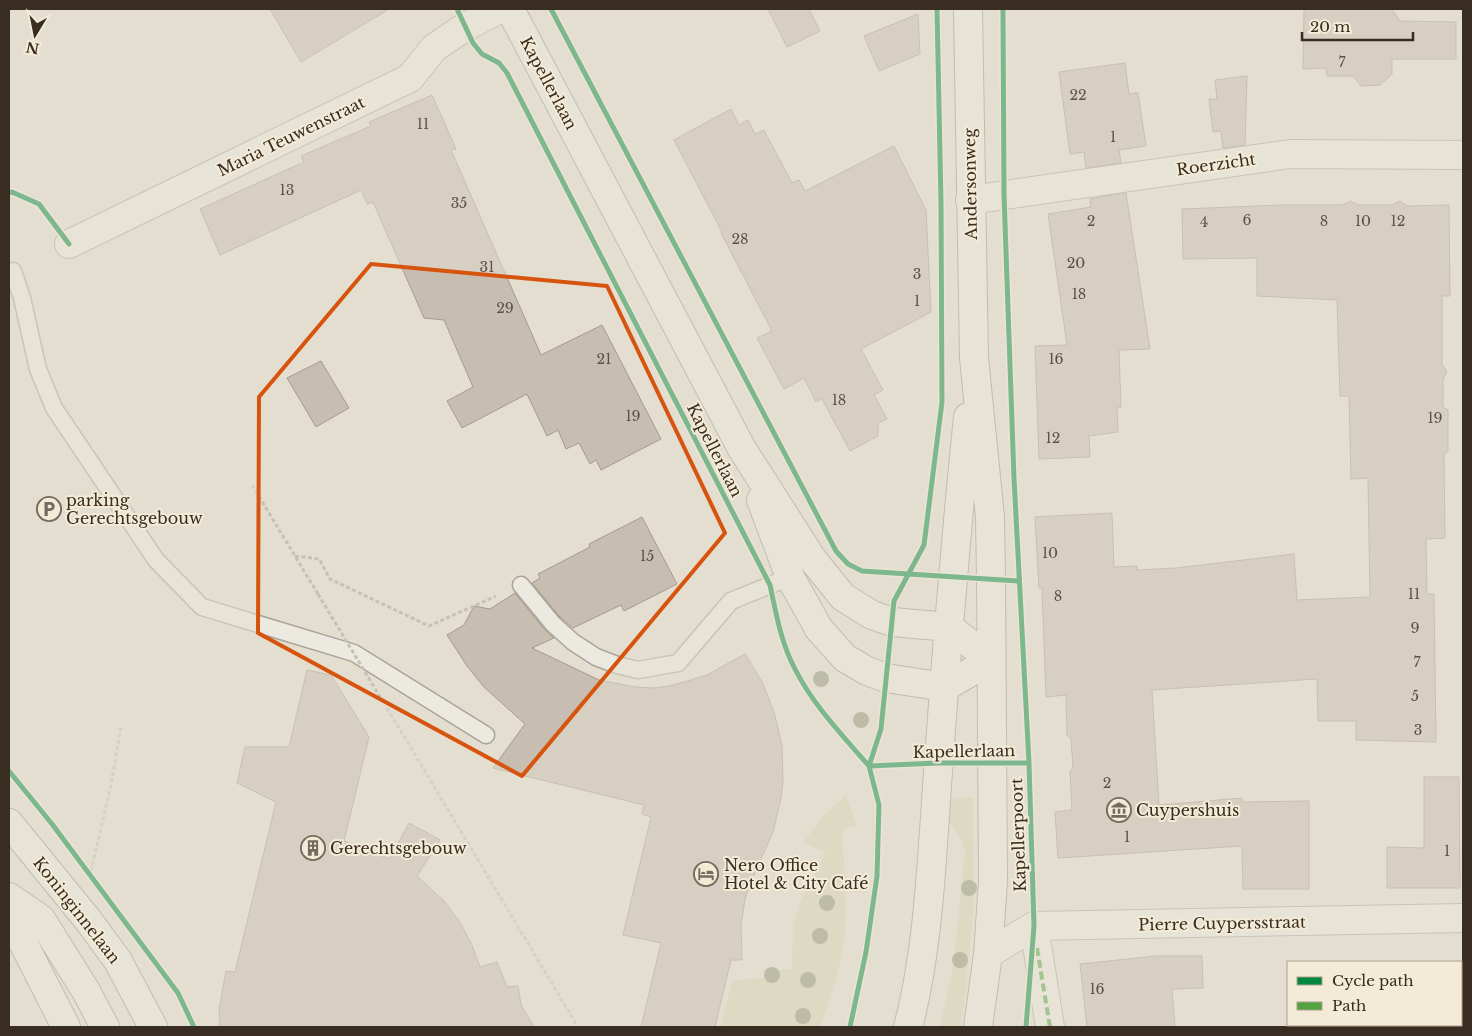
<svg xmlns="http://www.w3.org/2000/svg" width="1472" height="1036" viewBox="0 0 1472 1036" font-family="'Libre Baskerville',serif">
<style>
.green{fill:#d4d3b3}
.building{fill:#c8bdb1;stroke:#a59a8f}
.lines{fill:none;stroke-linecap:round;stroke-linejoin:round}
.lane-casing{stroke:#aaa399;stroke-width:19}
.street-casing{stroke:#aaa399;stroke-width:30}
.secondary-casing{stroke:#9a9388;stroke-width:30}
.path{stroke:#c5c0b8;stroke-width:3;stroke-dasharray:4 2.5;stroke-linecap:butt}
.lane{stroke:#ece9e1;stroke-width:16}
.street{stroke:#ece9e1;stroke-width:28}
.secondary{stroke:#ece9e1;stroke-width:28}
.path-bridge{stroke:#c5c0b8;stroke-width:3;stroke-dasharray:4 2.5;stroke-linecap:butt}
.quiet{stroke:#53a441;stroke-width:4;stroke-dasharray:8 4;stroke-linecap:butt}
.cycleway-casing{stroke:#f4ebd7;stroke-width:8}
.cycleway{stroke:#00873e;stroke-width:5}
.tree{fill:#8f9274}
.marked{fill:none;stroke:#d6540e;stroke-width:4;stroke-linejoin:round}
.labels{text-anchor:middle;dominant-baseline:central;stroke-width:4;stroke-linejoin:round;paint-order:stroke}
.number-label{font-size:14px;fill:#5d5045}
.street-label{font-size:16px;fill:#392c21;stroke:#f4ebd7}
.poi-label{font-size:16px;fill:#392c21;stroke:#f4ebd7;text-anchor:start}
</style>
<rect width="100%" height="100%" fill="#e4ded0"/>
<path class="green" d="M846,795L857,825L842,830C844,864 847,897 845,931C842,964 831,996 820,1027H721L732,981L777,976L780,970L792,969L793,926L802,898L826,853L803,843L820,819Z
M952,798H973L974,906L963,1013L960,1027H940L953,967L965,852L961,839L949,822Z"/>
<path class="building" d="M270,9H389L301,62Z
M768,9H809L820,31L787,47Z
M1304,9H1392L1400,21L1456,22V59H1392V74L1380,85L1361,86L1353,76H1327L1326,68L1303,69Z
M918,14L920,54L879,71L864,36Z
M1125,63L1129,94L1138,93L1146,146L1119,150L1121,163L1086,168L1084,152L1070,154L1059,72Z
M1247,76L1245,145L1223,148L1221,131L1213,132L1209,99H1217L1215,80Z
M432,95L456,149L451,150L541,355L602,325L661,439L601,470L596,460L590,464L579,443L566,449L558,430L547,436L527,394L462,428L447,401L473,387L444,320L424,318L373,202L367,204L361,190L220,255L200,209L304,162L301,156L371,126L369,122Z
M731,109L739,125L748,120L755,134L764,130L792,183L799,180L805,191L894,146L926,210L931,312L861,349L883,390L874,395L887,419L878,423V436L850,451L822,399L816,402L804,378L784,389L757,338L772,331L721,233L722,232L674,140Z
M1126,193L1150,349L1119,350L1121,407H1117L1118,432L1089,436L1090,457L1039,459L1035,346L1067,345L1048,214L1091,207L1090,199Z
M1350,201L1358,205H1392L1400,201L1407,206L1449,205L1450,296H1442V364L1447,372L1443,379V407L1448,410V451L1444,454L1445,538L1426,539L1427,594H1434L1436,742L1356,740V721H1318L1317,679L1152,690L1159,805L1242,798V802L1309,801V889H1243L1242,846L1058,858L1055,812L1072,810L1070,771L1073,767L1071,739L1067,735L1066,695L1046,697L1042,588H1039L1035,517L1112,513L1114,567L1137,566V570L1176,568L1294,554L1297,600L1370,597L1368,478L1351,479L1349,396H1340L1337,300L1257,296V258L1183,259L1182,209L1281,205H1343Z
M321,361L349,408L316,427L287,378Z
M642,517L677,584L624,611L621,605L573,628L560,617L532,583L540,578L538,574L590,547L589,544Z
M515,593L545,630L554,638L532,648L599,680L636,687L655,688L674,685L707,675L745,654L762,682L774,712L782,746L783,781L781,798L773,832L751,881L745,899L741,926L742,960H731L715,1027H641L661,943L623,935L651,817L642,814L644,805L493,768L525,724L484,687L467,666L447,635L464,625L474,606L490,609Z
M307,670L331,675L369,737L344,841L390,859L409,823L440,840L417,876L444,901L459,921L471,943L480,967L497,962L507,987L518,986L521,1005L534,1027H220L219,1009L226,971L235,972L276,802L237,783L245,747H289Z
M1424,777H1459L1460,888H1387V847L1424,848Z
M1156,956H1202L1203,988L1172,989L1175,1027H1087L1080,964Z"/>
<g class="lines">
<defs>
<path id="lane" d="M13,271L22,298L38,369L54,408L156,560L202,607L354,653L486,735
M521,585L553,624L573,642L596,657L617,665L638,670L678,663L731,601L790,577"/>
<path id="street" d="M970,200L1290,154L1463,155
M69,244L410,78L434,48L465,27L500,9
M1034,926L1050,1027
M988,954L1034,926L1463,918"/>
<path id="secondary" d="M510,9L742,449L813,560L843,597L872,615L892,622L949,627L991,660
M968,9L974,358L990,517L991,579L993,881L988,954L978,1027
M761,500L790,577L819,629L845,658L867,671L886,678L945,687L991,660
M9,823L88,920L118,961L153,1027
M9,897L41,919L86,991L105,1027
M9,915L66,1027
M908,1027C929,948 932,854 938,772C946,653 956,535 968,417"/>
</defs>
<use href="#lane" class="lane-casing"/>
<use href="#street" class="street-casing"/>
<use href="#secondary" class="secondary-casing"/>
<path class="path" d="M252,485L318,594
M295,556L319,559L330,579L429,626L496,596
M387,708L578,1027
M91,871L110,790L121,728"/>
<use href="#lane" class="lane"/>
<use href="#street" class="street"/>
<use href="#secondary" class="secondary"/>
<path class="path-bridge" d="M318,594L380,697"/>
<path class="quiet" d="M1037,948L1050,1027"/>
<defs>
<path id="cycleway" d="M457,9L473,43L482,54L499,63L507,73L770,585C776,613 781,643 795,669C813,705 843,736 869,766
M551,9L836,551L848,564L862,571L1019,581
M1003,9L1004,195L1014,478L1029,763L1034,926L1026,1027
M9,193L12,192L39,204L69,244
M869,766L938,763H1029
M9,771L52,824L178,993L194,1027
M850,1027L866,952L877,876L879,805L869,766L881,729L894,601L924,545L942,402L941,203L937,9"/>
</defs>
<use href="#cycleway" class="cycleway-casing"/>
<use href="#cycleway" class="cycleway"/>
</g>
<g class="tree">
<circle cx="821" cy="679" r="8"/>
<circle cx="861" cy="720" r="8"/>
<circle cx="969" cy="888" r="8"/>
<circle cx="827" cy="903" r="8"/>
<circle cx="820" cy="936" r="8"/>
<circle cx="960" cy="960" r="8"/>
<circle cx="772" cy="975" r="8"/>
<circle cx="808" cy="980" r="8"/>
<circle cx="803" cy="1016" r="8"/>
</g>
<path d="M0 0H1472V1036H0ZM371,264L607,286L725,533L522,776L258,633L259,397Z" fill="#e4ded0" fill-opacity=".55" fill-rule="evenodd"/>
<path class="marked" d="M371,264L607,286L725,533L522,776L258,633L259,397Z"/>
<defs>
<symbol id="parking-ring" viewBox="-11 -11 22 22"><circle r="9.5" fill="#f4ebd7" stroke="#756a5e" stroke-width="1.5"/><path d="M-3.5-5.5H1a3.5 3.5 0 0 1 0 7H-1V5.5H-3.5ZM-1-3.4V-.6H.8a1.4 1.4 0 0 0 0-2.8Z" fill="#756a5e"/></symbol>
<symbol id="museum-ring" viewBox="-11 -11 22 22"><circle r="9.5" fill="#f4ebd7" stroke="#756a5e" stroke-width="1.5"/><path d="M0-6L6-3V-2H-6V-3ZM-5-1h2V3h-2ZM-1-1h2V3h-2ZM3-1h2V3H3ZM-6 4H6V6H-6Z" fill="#756a5e"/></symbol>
<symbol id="building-ring" viewBox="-11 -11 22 22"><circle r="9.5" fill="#f4ebd7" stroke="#756a5e" stroke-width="1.5"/><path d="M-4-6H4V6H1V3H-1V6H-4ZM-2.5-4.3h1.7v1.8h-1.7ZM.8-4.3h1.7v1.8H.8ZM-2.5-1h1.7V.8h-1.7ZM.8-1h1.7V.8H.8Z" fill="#756a5e"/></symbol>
<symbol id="hotel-ring" viewBox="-11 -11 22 22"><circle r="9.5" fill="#f4ebd7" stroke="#756a5e" stroke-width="1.5"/><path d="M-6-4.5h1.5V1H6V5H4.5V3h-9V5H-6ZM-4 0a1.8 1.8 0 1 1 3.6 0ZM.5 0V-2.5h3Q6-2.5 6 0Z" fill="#756a5e"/></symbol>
</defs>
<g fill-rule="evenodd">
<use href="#parking-ring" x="35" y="495" width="28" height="28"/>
<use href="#museum-ring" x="1105" y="796" width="28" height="28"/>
<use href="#building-ring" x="299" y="834" width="28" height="28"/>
<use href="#hotel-ring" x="692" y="860" width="28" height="28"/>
</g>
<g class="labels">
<g class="number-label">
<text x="1342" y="62">7</text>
<text x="1078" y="95">22</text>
<text x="423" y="124">11</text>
<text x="1113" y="137">1</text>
<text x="287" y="190">13</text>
<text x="459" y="203">35</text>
<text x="1247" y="220">6</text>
<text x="1091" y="221">2</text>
<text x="1324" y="221">8</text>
<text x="1363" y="221">10</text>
<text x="1398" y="221">12</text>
<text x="1204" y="222">4</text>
<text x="740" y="239">28</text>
<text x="1076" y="263">20</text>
<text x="487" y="267">31</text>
<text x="917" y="274">3</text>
<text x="1079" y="294">18</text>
<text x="917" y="301">1</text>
<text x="505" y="308">29</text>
<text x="604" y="359">21</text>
<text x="1056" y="359">16</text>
<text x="839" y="400">18</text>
<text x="633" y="416">19</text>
<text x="1435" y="418">19</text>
<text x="1053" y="438">12</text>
<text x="1050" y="553">10</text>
<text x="647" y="556">15</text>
<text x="1414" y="594">11</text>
<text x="1058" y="596">8</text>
<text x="1415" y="628">9</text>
<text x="1417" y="662">7</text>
<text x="1415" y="696">5</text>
<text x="1418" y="730">3</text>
<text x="1107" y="783">2</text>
<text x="1127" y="837">1</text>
<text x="1447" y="851">1</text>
<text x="1097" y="989">16</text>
</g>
<g class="street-label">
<text transform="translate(549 83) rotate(62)">Kapellerlaan</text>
<text transform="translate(291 136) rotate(-26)">Maria Teuwenstraat</text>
<text transform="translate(1216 164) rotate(-8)">Roerzicht</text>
<text transform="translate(970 184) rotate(-91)">Andersonweg</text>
<text transform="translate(715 450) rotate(63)">Kapellerlaan</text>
<text transform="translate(964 751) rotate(-1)">Kapellerlaan</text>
<text transform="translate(1018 835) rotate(-92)">Kapellerpoort</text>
<text transform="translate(77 910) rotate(52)">Koninginnelaan</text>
<text transform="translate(1222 923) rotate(-1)">Pierre Cuypersstraat</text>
</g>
<g class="poi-label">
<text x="66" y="500">parking<tspan x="66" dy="18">Gerechtsgebouw</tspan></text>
<text x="1136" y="810">Cuypershuis</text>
<text x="330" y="848">Gerechtsgebouw</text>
<text x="724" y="865">Nero Office<tspan x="724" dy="18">Hotel &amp; City Café</tspan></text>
</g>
</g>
<rect width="1472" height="1036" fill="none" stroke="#392c21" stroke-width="20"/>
<rect x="1287" y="961" width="175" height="65" fill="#f4ebd7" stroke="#a99f8e"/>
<rect x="1297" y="977" width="25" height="8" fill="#00873e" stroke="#a99f8e"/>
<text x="1332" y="986" font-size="15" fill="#392c21">Cycle path</text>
<rect x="1297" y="1002" width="25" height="8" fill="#53a441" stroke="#a99f8e"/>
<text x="1332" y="1011" font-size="15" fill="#392c21">Path</text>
<g transform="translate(35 35) rotate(190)" stroke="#f4ebd7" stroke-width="4" paint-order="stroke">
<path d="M0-4L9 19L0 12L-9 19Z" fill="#392c21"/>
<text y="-8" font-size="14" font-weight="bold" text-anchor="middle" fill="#392c21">N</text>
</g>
<path d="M1302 32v8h111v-8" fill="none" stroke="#392c21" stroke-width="2.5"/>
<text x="1310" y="32" font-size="15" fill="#392c21" stroke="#f4ebd7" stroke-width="4" paint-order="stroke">20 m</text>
</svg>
